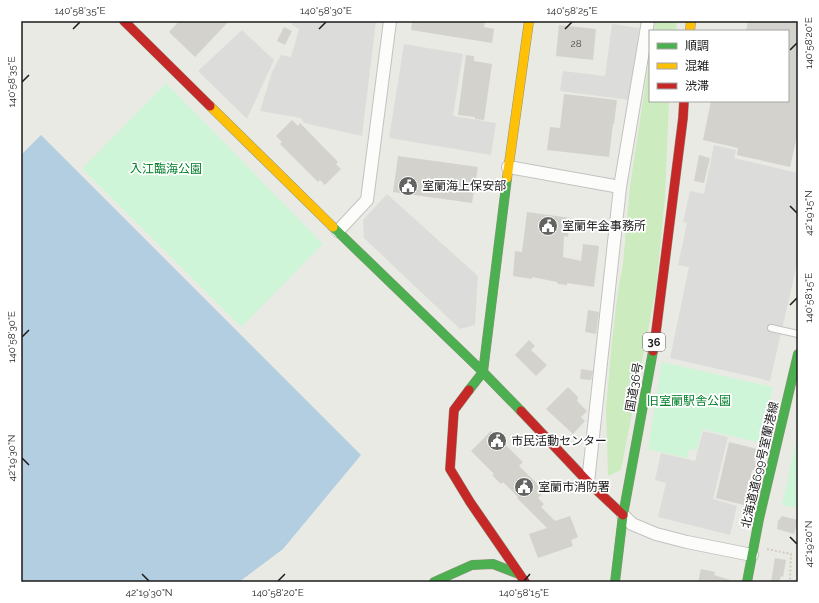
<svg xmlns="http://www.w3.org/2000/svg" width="819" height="603" viewBox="0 0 819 603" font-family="Raleway,'Noto Sans JP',sans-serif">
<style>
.grass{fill:#ccecbf}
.park{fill:#cef5d7}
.parking{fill:#dcdcda}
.water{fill:#b3cde1}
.building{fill:#d3d2cc}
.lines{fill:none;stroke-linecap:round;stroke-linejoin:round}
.lane-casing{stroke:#c2c2c0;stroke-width:8}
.street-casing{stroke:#c2c2c0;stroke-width:14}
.fast-casing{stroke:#8d957c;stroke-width:10}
.slow-casing{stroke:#8d957c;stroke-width:10}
.jam-casing{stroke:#8d957c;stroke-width:10}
.path{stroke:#d6cac4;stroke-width:2;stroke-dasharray:2 2;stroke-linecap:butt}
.lane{stroke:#fcfcfb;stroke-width:6}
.street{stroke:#fcfcfb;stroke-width:12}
.fast{stroke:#4caf50;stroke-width:9}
.slow{stroke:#ffc107;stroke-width:9}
.jam{stroke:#c62828;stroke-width:9}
.ticks{fill:none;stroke:#1b1b1b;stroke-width:1.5}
.labels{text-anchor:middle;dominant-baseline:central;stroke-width:3.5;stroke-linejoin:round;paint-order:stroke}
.number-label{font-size:10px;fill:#4a4a48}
.shield{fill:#fff;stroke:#5f5f5f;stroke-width:1}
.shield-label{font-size:11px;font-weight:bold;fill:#1b1b1b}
.park-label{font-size:12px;fill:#02812a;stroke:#fff}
.poi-label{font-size:12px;fill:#1b1b1b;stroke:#fff;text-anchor:start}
.street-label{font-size:12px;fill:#1b1b1b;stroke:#fff}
.neatline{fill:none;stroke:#1b1b1b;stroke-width:1.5}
.ticks-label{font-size:10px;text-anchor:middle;fill:#1b1b1b}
</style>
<rect width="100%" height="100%" fill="#eaeae4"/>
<path class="grass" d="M655,21H677L676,31H654Z
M650,54V101H669L665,197L656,289L621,470L608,476L606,409L612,341L618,291L623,264L630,186Z"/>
<path class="park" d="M166,83L323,244L241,327L82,169Z
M662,362L773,387L761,443L702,429L697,450L689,449L687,458L648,449Z
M798,432V508L782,505Z"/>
<path class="parking" d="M293,21H376L362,136L304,123L301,118L260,111L272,72L281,55L291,57L299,29L292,25Z
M612,24L639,28L630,100L560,91L563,71L605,76Z
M242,30L274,60L247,119L198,71Z
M404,44L463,54L453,116L496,123L491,155L389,138Z
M714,145L736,150L734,158L798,173V260L770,381L670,358L689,267L678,265L687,223L683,222L690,191L704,194Z
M387,194L478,276L475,325L460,329L364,238L363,220Z
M703,431L728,437L713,499L737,506L730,535L658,517L666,483L655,480L661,453L695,461Z"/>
<path class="water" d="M41,135L361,455L283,549L239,582H21V155Z"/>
<path class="building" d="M179,21H229L195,57L169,32Z
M412,21H485L484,27L494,29L492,43L411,30Z
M748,21H788L798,23V132L790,167L737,155L738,148L703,140L711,101H788V31H746Z
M559,25L596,29L593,60L556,56Z
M284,27L292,31L285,45L277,41Z
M466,55L474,56V61L492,64L484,120L475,119V117L458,115Z
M564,94L617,100L614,124H613L609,157L547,150L550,127L560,128Z
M292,120L298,126L300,123L338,162L336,164L341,169L325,185L320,180L318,182L280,144L282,142L276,136Z
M699,155L710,158L704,183L694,181Z
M398,156L478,167L472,203L393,192Z
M527,212L571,218L568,237L564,236L563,257L581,261L583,244L599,246L594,287L567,283V285L558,284L557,282L532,277V279L513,276L515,251L522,252Z
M588,310L599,312L596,334L585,332Z
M529,340L535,346L531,350L547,365L536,376L515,355Z
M581,369L593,371L591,380L580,379Z
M568,387L578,397L577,401L587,411L581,417L585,421L573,434L546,409Z
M491,431L523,462L519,466L545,491L538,498L544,504L541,507L555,521L570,516L578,537L571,540L573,546L538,558L529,534L547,528L517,498L518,497L503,482L501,484L492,475L494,474L471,451Z
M729,442L757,449L754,461L759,462L757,471L752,470L744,505L716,498Z
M782,516L798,520L794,534L777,529L778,521Z
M775,558L786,560L783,577L781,576L779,582H771Z
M701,569L715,572L714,575L730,580V582H698Z"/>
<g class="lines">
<defs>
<path id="lane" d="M771,328L798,334"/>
<path id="street" d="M508,167L620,187
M338,231L367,200L390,21
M588,482L620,187L648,21
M623,515L632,524L656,534L687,542L752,555"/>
<path id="fast" d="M333,227L483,372L521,411
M469,390L483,372L507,178
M434,582L472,565L493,564L519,574
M615,582L623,515L653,351
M747,582L759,519L798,354"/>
<path id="slow" d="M690,31L691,21
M210,106L333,227
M507,178L529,21"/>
<path id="jam" d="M124,21L210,106
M653,351L656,332L683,118L684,101
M469,390L454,410L450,469L470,502L525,582
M521,411L588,482L623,515"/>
</defs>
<use href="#lane" class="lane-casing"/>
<use href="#street" class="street-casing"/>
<use href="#fast" class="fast-casing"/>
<use href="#slow" class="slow-casing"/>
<use href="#jam" class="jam-casing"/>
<path class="path" d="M767,549L791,554L790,582"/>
<use href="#lane" class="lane"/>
<use href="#street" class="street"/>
<use href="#fast" class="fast"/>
<use href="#slow" class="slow"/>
<use href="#jam" class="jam"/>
</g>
<path class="ticks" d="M73,29L80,22M319,29L326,22M565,29L572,22M790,50L797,43M22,82L29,75M790,206L797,213M790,305L797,298M22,337L29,330M22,458L29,465M790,537L797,544M142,574L149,581M278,581L285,574M524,581L530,574"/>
<defs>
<symbol id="civic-disc" viewBox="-11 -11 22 22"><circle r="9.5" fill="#636361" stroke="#fff"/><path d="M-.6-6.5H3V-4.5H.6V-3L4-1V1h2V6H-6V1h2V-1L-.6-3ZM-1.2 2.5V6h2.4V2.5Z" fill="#fff"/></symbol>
</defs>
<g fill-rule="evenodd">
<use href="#civic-disc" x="397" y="175" width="22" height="22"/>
<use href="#civic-disc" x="537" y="215" width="22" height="22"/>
<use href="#civic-disc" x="486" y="430" width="22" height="22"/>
<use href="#civic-disc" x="513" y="476" width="22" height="22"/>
</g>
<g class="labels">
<g class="number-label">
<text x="576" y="43">28</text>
</g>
<rect class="shield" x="643" y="333" width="22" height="18" rx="3"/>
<g class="shield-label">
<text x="654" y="342">36</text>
</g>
<g class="park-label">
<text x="166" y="169">入江臨海公園</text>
<text x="689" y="401">旧室蘭駅舎公園</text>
</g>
<g class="poi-label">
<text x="422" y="186">室蘭海上保安部</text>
<text x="562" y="226">室蘭年金事務所</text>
<text x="511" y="441">市民活動センター</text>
<text x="538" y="487">室蘭市消防署</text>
</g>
<g class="street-label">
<text transform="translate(634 387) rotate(-80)">国道36号</text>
<text transform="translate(760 465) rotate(-77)">北海道道699号室蘭港線</text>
</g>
</g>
<rect width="819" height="603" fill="none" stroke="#ffffff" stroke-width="44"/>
<rect x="649" y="30" width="140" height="72" fill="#ffffff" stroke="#a4a4a4"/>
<rect x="657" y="43" width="20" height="6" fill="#4caf50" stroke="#a4a4a4"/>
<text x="685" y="50" font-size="12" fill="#1b1b1b">順調</text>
<rect x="657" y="63" width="20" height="6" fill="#ffc107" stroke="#a4a4a4"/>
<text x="685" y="70" font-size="12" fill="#1b1b1b">混雑</text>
<rect x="657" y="83" width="20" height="6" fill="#c62828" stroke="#a4a4a4"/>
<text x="685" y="90" font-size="12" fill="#1b1b1b">渋滞</text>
<rect x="22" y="22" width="775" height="559" class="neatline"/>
<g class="ticks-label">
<text x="80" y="14">140°58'35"E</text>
<text x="326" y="14">140°58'30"E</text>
<text x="572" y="14">140°58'25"E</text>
<text transform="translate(808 43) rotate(-90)" y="4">140°58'20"E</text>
<text transform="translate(11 82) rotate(-90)" y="4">140°58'35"E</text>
<text transform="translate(808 213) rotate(-90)" y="4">42°19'15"N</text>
<text transform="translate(808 298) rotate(-90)" y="4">140°58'15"E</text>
<text transform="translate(11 337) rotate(-90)" y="4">140°58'30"E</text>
<text transform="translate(11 458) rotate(-90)" y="4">42°19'30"N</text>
<text transform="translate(808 544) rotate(-90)" y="4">42°19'20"N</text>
<text x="149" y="596">42°19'30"N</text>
<text x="278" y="596">140°58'20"E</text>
<text x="524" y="596">140°58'15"E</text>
</g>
</svg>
